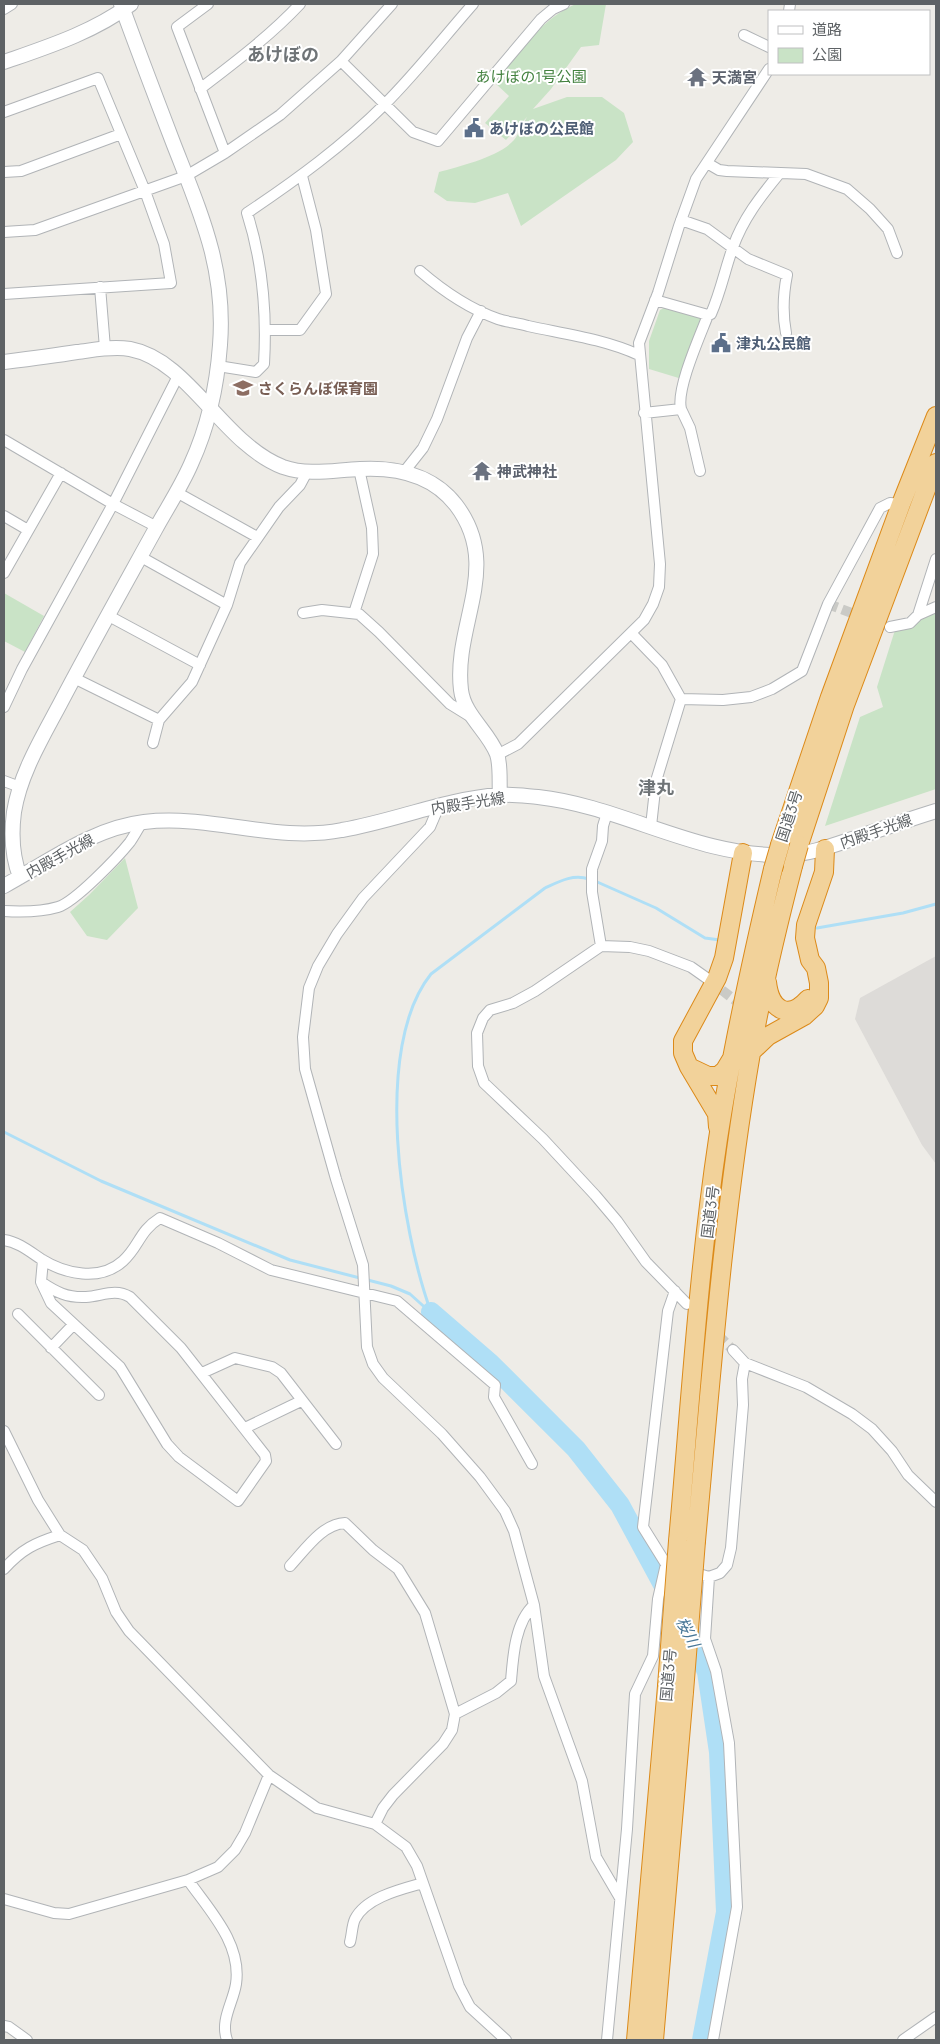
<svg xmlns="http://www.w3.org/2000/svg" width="940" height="2044" viewBox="0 0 940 2044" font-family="Manrope,'Noto Sans JP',sans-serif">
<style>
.industrial{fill:#dddbd8}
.green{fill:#c9e3c6}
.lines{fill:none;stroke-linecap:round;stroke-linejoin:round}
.stream{stroke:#afdff6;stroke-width:3}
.river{stroke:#afdff6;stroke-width:20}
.street-tunnel{stroke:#cacac6;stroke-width:10;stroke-dasharray:10 5;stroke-linecap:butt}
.street-casing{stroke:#b1b4b7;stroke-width:12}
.secondary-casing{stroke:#b3b6b9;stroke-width:16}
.highway-casing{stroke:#dc8a19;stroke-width:20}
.street{stroke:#fff;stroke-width:10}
.secondary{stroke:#fff;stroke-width:14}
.highway{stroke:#f2d29a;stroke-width:18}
.highway-bridge-casing{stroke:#dc8a19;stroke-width:20;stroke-linecap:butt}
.highway-bridge{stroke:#f2d29a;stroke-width:18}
.labels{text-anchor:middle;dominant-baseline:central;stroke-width:4;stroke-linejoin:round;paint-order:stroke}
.park-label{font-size:15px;fill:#448240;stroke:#fff}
.worship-label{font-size:15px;font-weight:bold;fill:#5b616d;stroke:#fff;text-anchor:start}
.service-label{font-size:15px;font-weight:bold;fill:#4e5e75;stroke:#fff;text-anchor:start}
.education-label{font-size:15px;font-weight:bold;fill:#785e54;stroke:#fff;text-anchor:start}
.street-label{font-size:15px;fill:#5e6265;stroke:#fff}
.water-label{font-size:16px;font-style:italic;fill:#477696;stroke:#fff}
.quarter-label{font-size:18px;font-weight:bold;fill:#6f7477;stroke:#fff}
</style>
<rect width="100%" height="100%" fill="#eeece7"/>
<path class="industrial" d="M936,956V1164L922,1145L855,1019L860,998Z"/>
<path class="green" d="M576,4H606L599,45L581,47L551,89L533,109L567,97H602L624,113L633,142L616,160L521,226L508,193L475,203L447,201L434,192L439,172C460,166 499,157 514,140C519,134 523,124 527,117L506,140L485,123L509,96L495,83C519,53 539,20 576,4Z
M666,307L705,317L682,379L649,369V341L660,310Z
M4,593L44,616L25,652L4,641Z
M936,613V789L825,826L860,717L883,707L877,687L895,630Z
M125,858L138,908L107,940L87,936L70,912L89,895Z"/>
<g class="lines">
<path class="stream" d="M595,881L656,908L705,938L720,940
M817,928L903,913L936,904
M4,1132L101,1181L290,1260L391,1286L410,1294L430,1312
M431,1312C401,1230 372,1047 431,974L545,888C560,881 573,874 589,879"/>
<path class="river" d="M431,1312L490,1363L576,1449L620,1505L694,1642L707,1672L719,1752L726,1912L702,2040"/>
<path class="street-tunnel" d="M828,604L865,618
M710,981L744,1007
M697,1314L733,1350"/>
<defs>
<path id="street" d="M208,4L177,27L225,153
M4,9L12,4
M789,11L790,4
M744,35L769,47
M341,61L413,132L438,141L541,19L553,9L564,4
M200,89C235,62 270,36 300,4
M4,112L98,78L145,191L164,244L171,283L4,294
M707,163L719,170L727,171L806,174L847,189L870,209L888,229L897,253
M4,172L21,171L121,134
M681,220L707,229L748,259L787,275C783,295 782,312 786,333
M4,232L35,230L186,176L225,153L280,115L341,61L392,4
M420,271C442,290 470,309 498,319C507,322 518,323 528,326C565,334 604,339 639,355
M100,287L105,348
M655,300L708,315L711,314C721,291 725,269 733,247C743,219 760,197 779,174
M266,330H300L326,294L316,230L302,176
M218,366L256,372L264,364C267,312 263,263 247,213C296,180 343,146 385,104C416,73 444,37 473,4
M681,409C676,389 700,336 708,315
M644,413L681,409L690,428L700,471
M4,440L113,504L157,527
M404,472L423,448L437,419L467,338L481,311
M178,493L257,537
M4,516L28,530
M141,557L227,605
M4,573L61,473
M303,613L322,610L359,614L379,632L450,704L471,717
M354,613L373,554L372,528L359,469
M107,615L200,665
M918,615L936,559
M890,627L910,623L918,615L936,607
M632,634L662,665L681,699L656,781L651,826
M74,678L159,720
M681,699L723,700L751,697L772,689L802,671L828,604L880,508L890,503L901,504
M4,707L22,669L113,504L178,376
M153,743L159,720L192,682L227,605L240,563L279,507L300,485L307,472
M497,755L518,744L644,620L653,604L659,587L660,564L639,343L658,293L679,226L696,179L769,69
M4,781L20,787
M439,806L430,827L363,898L337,934L318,966L309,988L303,1037L305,1069L336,1179L363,1265L367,1347L373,1364L383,1378L442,1434L480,1477L505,1511L514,1531L534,1605L544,1676L582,1781L596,1857L620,1898
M4,911C21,912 41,912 58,907C75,902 118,857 130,842C134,836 138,829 142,822
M601,946L592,892V869L602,841L603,826L607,813
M4,1240C18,1242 29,1251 41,1259C65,1274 100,1282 123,1261C139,1247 139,1231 160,1218L218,1243L271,1270L397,1301L495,1385L494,1397L532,1464
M41,1282C56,1292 67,1298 86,1297C102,1296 115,1288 130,1297L181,1348L265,1455L266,1461L238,1501L179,1457L167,1444L120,1367L51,1303L41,1282L43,1260
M675,1291L668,1311L643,1527L666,1564L709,1577L720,1573L727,1565L731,1548L743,1405L742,1379L745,1363
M687,1304L646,1262L617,1221L595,1195L543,1139L484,1083L478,1066L477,1033L483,1018L490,1010L513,1003L535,991L601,946L630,947L649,951L691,967L708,979
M18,1314L99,1395
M51,1348L73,1325
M733,1350L745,1363L806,1387L852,1414L872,1429L892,1451L908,1475L936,1502
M202,1373L235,1358L272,1367L281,1373L336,1444
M245,1428L301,1401
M4,1431L38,1500L60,1535L83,1550L102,1578L116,1612L129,1631L269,1775L317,1808L375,1824L406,1847L417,1866L459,1986L470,2007L506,2040
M290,1566C305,1550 322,1524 345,1523L373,1550L398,1569L425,1613L455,1714L452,1730L443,1744L393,1795L383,1808L375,1824
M4,1569C22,1549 35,1543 60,1535
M709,1577L705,1639L716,1671L729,1743L737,1907L713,2040
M455,1714L496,1693L511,1681C513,1657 515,1622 534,1605
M188,1880C210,1911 242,1944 236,1984C233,2003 220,2020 227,2040
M4,1899L54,1913L69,1914L188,1880L218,1867L235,1850L245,1833L269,1775
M350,1942C352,1935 352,1925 355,1919C366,1897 402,1889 423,1883
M4,2026L9,2027L27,2040
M607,2040L627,1829L635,1694L653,1656L658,1599L666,1564
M903,2040L936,2017"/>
<path id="secondary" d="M4,62C47,47 94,32 131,4
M4,362C28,359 52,356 77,352C94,350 112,346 130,349C189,360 223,444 283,467C309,476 334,470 360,469C396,467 433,475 456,505C503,567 453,624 461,690C464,715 488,731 497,754C501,766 499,782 500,795
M20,877C12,856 11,835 14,812C20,774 42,738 60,704C91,645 123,588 155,530C167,508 181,487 191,464C208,427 217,386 220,345C226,269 201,214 174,145C156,98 138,51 121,4
M4,886C48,862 93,828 144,822C211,814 275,843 342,830C395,821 445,799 499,795C511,794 525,796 538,797C621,806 698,857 783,855C809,855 834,845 858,837C884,828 910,819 936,811"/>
<path id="highway" d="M780,845L830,697L901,504L936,416
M799,845L845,705L936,463
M767,982C770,1010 788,1021 808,999
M751,1052L768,1036L804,1016L815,1006L819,998V983L816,968L810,960L805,938L806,925L824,872L825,849
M689,1067L708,1076H718L725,1070L731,1060
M718,1127L717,1114L689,1067L683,1053V1041L717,978L724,958L743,853
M678,1541C690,1408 698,1272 718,1139C732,1048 752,958 773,869
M696,1541C711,1378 723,1215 751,1053C762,990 777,928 793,866
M636,2040L667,1686
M654,2040L684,1692"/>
</defs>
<use href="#street" class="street-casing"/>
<use href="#secondary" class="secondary-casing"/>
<use href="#highway" class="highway-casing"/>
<use href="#street" class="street"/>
<use href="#secondary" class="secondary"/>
<use href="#highway" class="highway"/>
<defs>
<path id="highway-bridge" d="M793,866L799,845
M773,869L780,845
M667,1686L678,1541
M684,1692L696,1541"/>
</defs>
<use href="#highway-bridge" class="highway-bridge-casing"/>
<use href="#highway-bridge" class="highway-bridge"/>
</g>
<defs>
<symbol id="temple-bare" viewBox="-9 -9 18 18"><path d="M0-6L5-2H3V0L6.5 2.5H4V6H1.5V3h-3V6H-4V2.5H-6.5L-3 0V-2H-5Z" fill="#6b7280" stroke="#fff" stroke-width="2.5" paint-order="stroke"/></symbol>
<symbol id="civic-bare" viewBox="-9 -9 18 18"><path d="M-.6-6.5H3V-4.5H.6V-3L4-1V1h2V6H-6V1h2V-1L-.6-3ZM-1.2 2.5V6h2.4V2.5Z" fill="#5c6f8a" stroke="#fff" stroke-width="2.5" paint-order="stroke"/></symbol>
<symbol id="school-bare" viewBox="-9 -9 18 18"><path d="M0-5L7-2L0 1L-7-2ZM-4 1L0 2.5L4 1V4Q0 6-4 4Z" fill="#8d6e63" stroke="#fff" stroke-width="2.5" paint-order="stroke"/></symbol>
</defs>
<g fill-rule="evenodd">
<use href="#temple-bare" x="683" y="63" width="28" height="28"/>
<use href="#civic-bare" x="460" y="114" width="28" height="28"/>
<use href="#civic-bare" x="707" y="329" width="28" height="28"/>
<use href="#school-bare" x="229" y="374" width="28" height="28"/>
<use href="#temple-bare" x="468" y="457" width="28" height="28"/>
</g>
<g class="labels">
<g class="park-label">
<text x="531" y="76">あけぼの1号公園</text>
</g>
<g class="worship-label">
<text x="712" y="77">天満宮</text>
<text x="497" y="471">神武神社</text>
</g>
<g class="service-label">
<text x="489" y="128">あけぼの公民館</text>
<text x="736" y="343">津丸公民館</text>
</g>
<g class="education-label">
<text x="258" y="388">さくらんぼ保育園</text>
</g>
<g class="street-label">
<text transform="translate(468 803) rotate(-9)">内殿手光線</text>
<text transform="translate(789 816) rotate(-72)">国道3号</text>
<text transform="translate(876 831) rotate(-19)">内殿手光線</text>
<text transform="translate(60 856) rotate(-29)">内殿手光線</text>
<text transform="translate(710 1212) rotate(-83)">国道3号</text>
<text transform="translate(668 1675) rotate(-85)">国道3号</text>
</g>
<g class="water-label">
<text transform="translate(688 1632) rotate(63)">桜川</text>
</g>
<g class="quarter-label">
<text x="283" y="54">あけぼの</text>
<text x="656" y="787">津丸</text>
</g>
</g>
<rect width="940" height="2044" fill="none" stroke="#5e6265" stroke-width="10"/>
<rect x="768" y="10" width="162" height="65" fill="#ffffff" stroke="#bfc0c1"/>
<rect x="778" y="26" width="25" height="8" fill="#ffffff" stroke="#bfc0c1"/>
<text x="812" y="35" font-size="15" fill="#5e6265">道路</text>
<rect x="778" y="48" width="25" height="15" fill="#c9e3c6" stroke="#bfc0c1"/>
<text x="812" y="60" font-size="15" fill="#5e6265">公園</text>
</svg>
